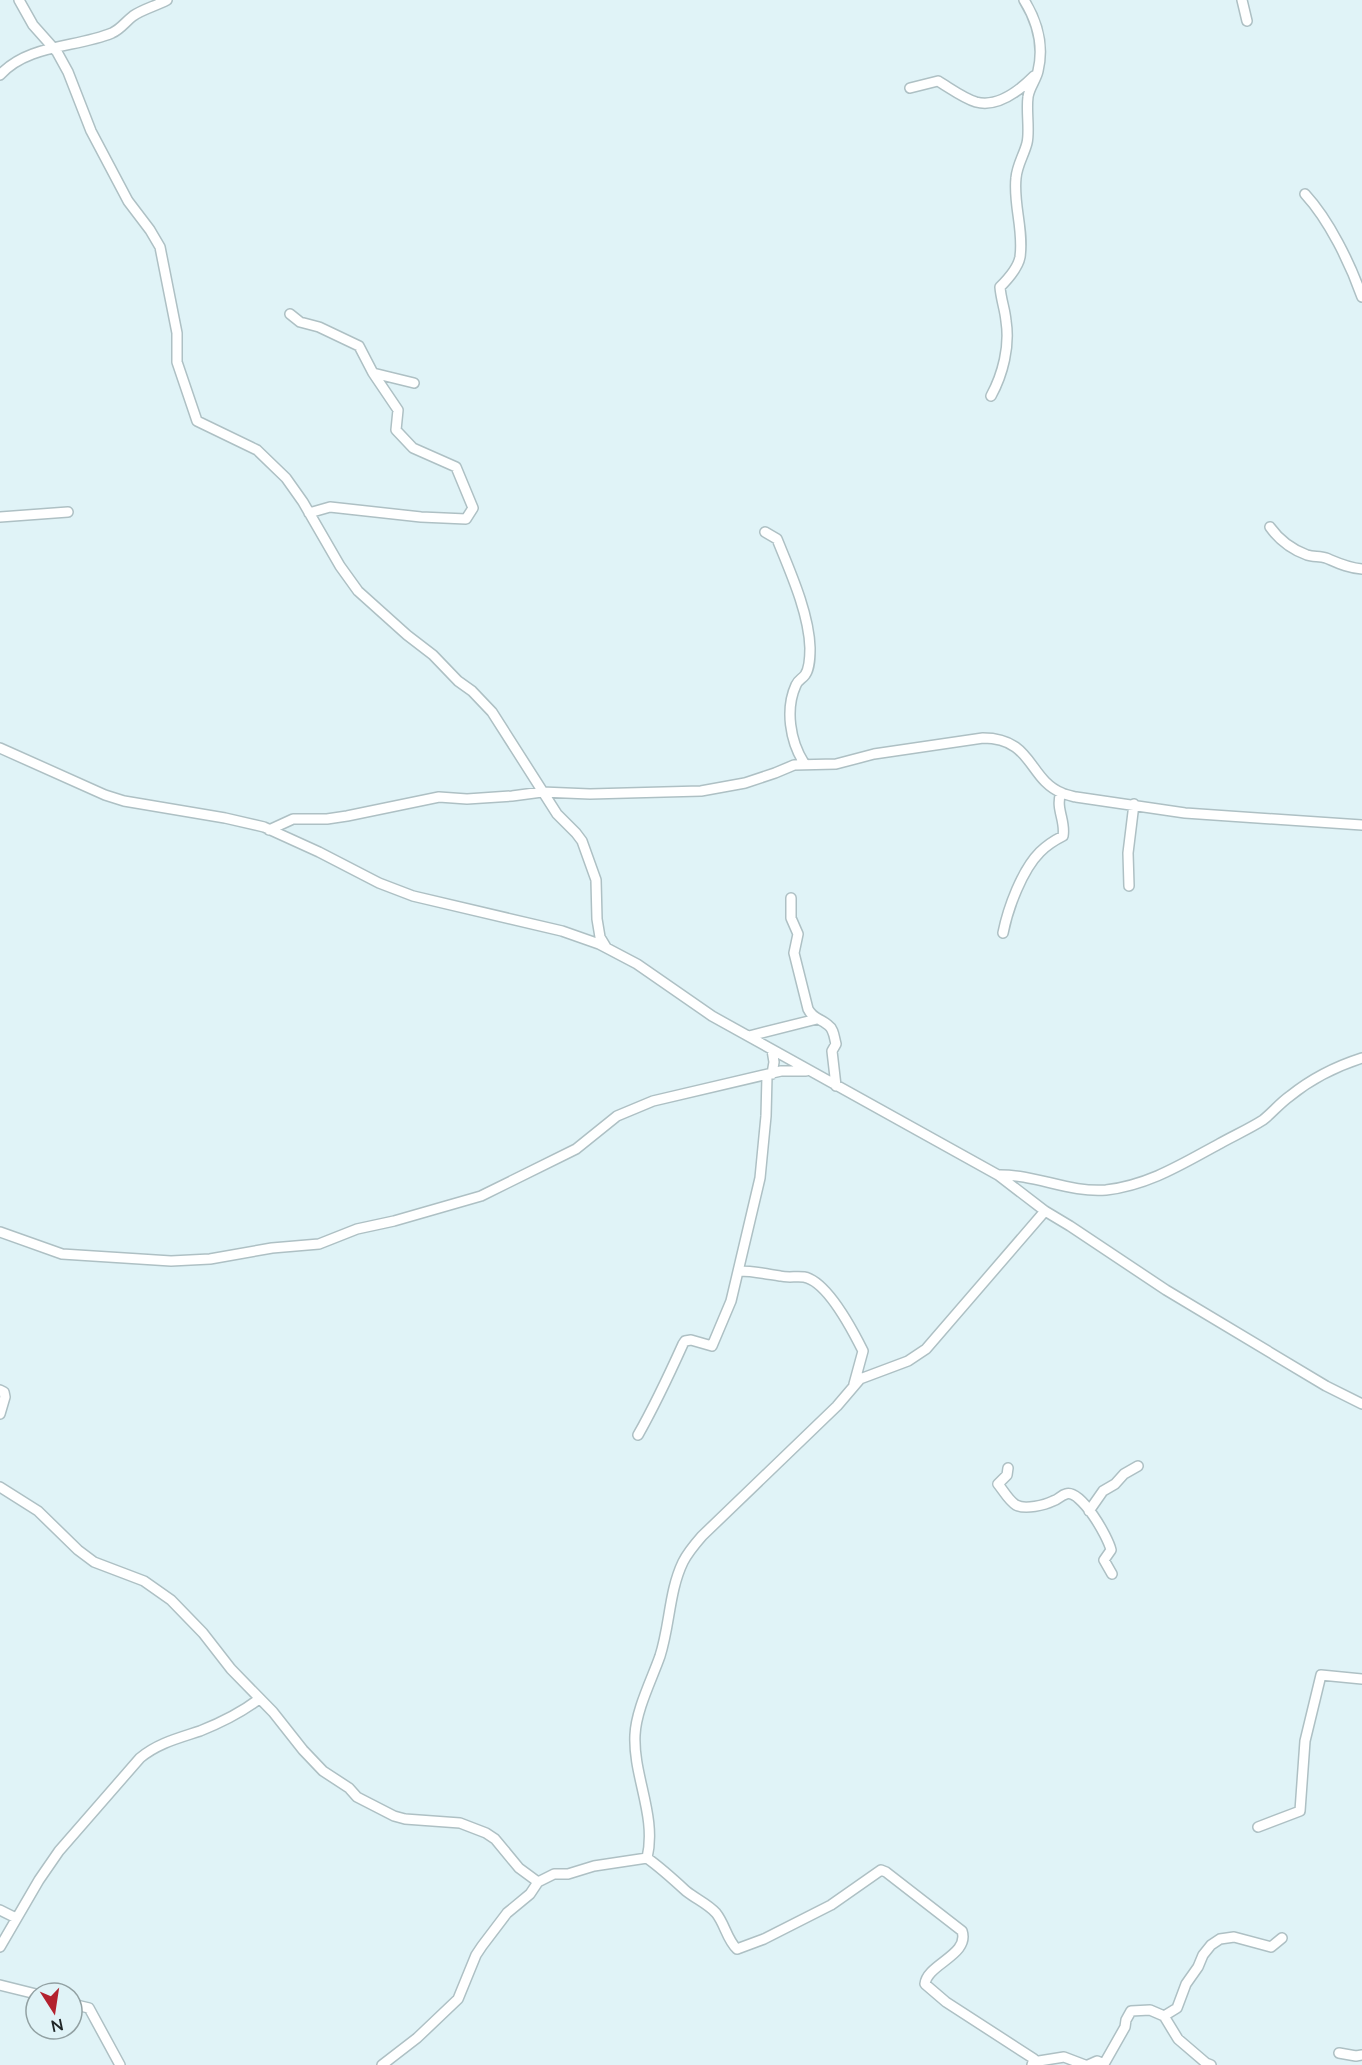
<svg xmlns="http://www.w3.org/2000/svg" width="1362" height="2065" viewBox="0 0 1362 2065" font-family="Lato,sans-serif">
<style>
.lines{fill:none;stroke-linecap:round;stroke-linejoin:round}
.minor-casing{stroke:#aec0c4;stroke-width:12}
.minor{stroke:#fff;stroke-width:9}
</style>
<rect width="100%" height="100%" fill="#e0f3f7"/>
<g class="lines">
<defs>
<path id="minor" d="M19,0L33,25L57,52L68,72L91,131L128,201L150,230L160,247L177,333V362L197,421L257,450L286,478L303,502L340,566L358,591L407,635L433,655L458,681L472,691L492,712L557,814L576,833L582,841L596,880L597,919L600,937L606,947
M1242,0L1247,21
M0,75C28,44 76,48 112,33C121,29 125,22 133,16C143,9 156,6 167,0
M910,88L938,81C950,88 963,98 976,102C998,108 1020,90 1034,76
M1305,194C1329,220 1350,263 1362,297
M290,314L300,322L319,327L359,346L373,373L414,383
M991,396C1003,374 1010,346 1006,321C1005,309 1001,300 1000,287C1008,279 1018,268 1020,257C1024,230 1013,204 1016,178C1017,165 1024,155 1027,143C1030,131 1026,111 1028,97C1029,88 1036,80 1038,71C1044,46 1037,21 1024,0
M309,513L330,507L421,517L466,519L473,508L456,467L413,448L396,430L398,410L373,373
M0,517L68,512
M1270,527C1280,541 1291,549 1307,555C1313,557 1320,556 1326,558C1338,563 1348,568 1362,569
M765,532L777,539C790,571 809,613 810,648C810,656 810,668 805,675C802,679 798,680 796,685C785,709 790,741 804,763
M0,748L105,795L124,801L225,818L264,827L319,852L379,883L413,896L562,931L599,944L637,964L712,1016L998,1175L1045,1211L1070,1226L1166,1290L1326,1386L1362,1404
M269,830L293,819H327L347,816L439,797L467,799L512,796L542,792L590,794L701,791L745,783L775,773L794,765L836,764L874,754L983,738C1033,738 1028,779 1062,793C1066,795 1072,796 1076,797L1185,813L1362,825
M1129,886L1128,853L1134,804
M791,898V918L798,934L794,953L808,1009C813,1019 820,1018 828,1025C834,1029 834,1037 836,1044L832,1051L836,1086
M1003,933C1008,908 1022,870 1040,852C1047,845 1055,840 1063,836C1066,821 1055,808 1061,793
M749,1036L817,1019
M772,1074L774,1062L772,1050
M998,1175C1035,1174 1069,1193 1106,1190C1149,1185 1182,1164 1219,1144C1233,1136 1249,1129 1263,1120C1272,1113 1280,1103 1290,1096C1311,1079 1337,1066 1362,1058
M0,1232L62,1254L171,1261L210,1259L272,1248L319,1244L357,1229L394,1221L481,1196L576,1149L617,1116L653,1101L781,1071H806
M739,1271C753,1271 767,1274 780,1276C788,1278 796,1276 804,1277C827,1281 853,1331 863,1351L854,1384
M0,1390L4,1392L5,1397L0,1414
M638,1435C655,1405 669,1375 683,1344L685,1341L691,1340L712,1346L731,1301L760,1178L766,1116L767,1076
M1008,1468L1007,1475L998,1484C1003,1490 1009,1501 1016,1505C1025,1510 1045,1505 1053,1501C1058,1500 1061,1495 1066,1494C1081,1489 1108,1537 1111,1550L1104,1560L1112,1574
M0,1487L38,1511L78,1550L94,1562L144,1581L171,1600L203,1633L231,1669L273,1712L303,1750L323,1771L349,1788L357,1797L394,1816L405,1819L460,1823L486,1833L495,1839L519,1868L538,1882
M1089,1511L1103,1491L1115,1484L1124,1474L1138,1466
M1258,1827L1300,1811L1305,1741L1321,1675L1362,1679
M647,1858C657,1816 633,1776 635,1735C636,1710 652,1679 660,1656C670,1625 669,1591 683,1562C688,1552 695,1544 702,1536L837,1406L860,1379L908,1361L926,1349L1045,1211
M0,1910L16,1918
M0,1947L39,1880L59,1851L140,1758C158,1743 179,1738 200,1731C220,1723 242,1712 259,1699
M0,1985L36,1994
M72,2004L89,2008L120,2065
M1164,2016L1177,2008L1186,1984L1198,1967L1203,1955L1211,1945L1220,1939L1234,1937L1271,1947L1282,1938
M1339,2053L1356,2056L1362,2055
M1033,2062L1064,2057L1085,2065
M382,2065L417,2038L458,1999L476,1955L482,1946L507,1913L530,1894L538,1882L554,1874H568L594,1866L647,1858C661,1868 673,1879 686,1891C696,1899 708,1904 716,1913C725,1924 727,1940 737,1949L764,1939L831,1905L881,1870L886,1872L962,1931C970,1955 927,1964 925,1984L946,2002L1031,2057L1034,2059L1032,2065
M1088,2065L1097,2061L1104,2064L1125,2027L1126,2020L1131,2011L1150,2010L1164,2016L1178,2039L1206,2063L1211,2065"/>
</defs>
<use href="#minor" class="minor-casing"/>
<use href="#minor" class="minor"/>
</g>
<g transform="translate(54 2011) rotate(168)"><circle r="28" fill="#e0f3f7" stroke="#92a1a3" stroke-width="1.5"/>
<path d="M0-4.5L10 22L0 15L-10 22Z" fill="#b3212e"/>
<text y="-9" font-size="16" font-weight="bold" text-anchor="middle" fill="#1e2526">N</text>
</g>
</svg>
